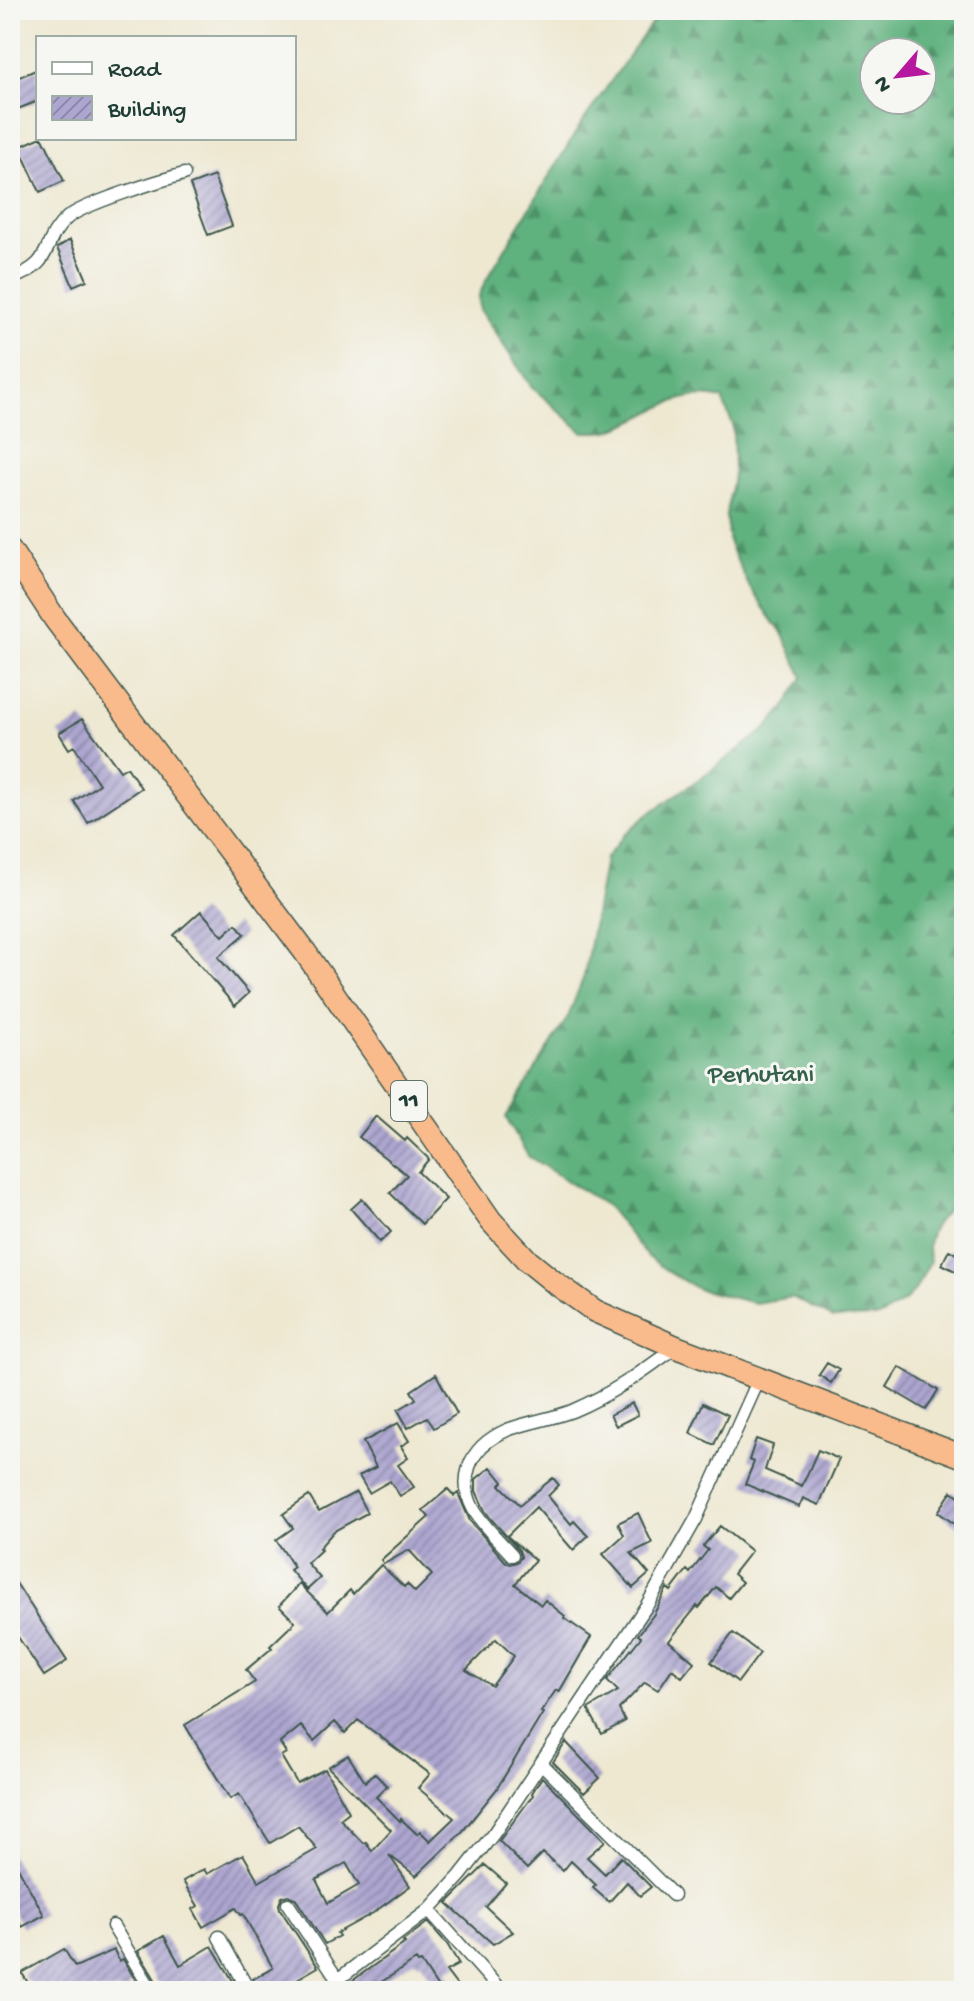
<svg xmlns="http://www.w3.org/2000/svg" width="974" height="2001" viewBox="0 0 974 2001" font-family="'Gochi Hand',sans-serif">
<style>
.forest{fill:url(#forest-firs);stroke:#3e7759;stroke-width:2;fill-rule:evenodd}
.building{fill:url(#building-hatch);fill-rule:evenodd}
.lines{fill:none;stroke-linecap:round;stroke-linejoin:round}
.street-casing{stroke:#3e574c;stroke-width:15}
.highway-casing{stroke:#3e574c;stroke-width:25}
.street{stroke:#fff;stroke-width:12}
.highway{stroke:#fabb8c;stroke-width:22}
.labels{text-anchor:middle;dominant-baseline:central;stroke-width:6;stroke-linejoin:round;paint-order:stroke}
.shield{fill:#f6f6f2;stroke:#60746d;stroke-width:2}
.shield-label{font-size:24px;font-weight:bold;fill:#1f3d34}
.park-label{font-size:26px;fill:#34614c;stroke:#f6f6f2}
</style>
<defs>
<pattern id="forest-firs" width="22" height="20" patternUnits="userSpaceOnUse" patternTransform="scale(2)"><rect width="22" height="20" fill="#5eb17e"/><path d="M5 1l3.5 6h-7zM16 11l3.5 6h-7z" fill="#4d9168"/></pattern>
<pattern id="building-hatch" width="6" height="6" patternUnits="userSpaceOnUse" patternTransform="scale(2)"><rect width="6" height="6" fill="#ada6d0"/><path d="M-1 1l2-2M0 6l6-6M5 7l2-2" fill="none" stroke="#8c88aa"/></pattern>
</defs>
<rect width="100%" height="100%" fill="#f6f6f2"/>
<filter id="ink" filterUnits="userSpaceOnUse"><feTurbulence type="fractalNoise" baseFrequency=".0125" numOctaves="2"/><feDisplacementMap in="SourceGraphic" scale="16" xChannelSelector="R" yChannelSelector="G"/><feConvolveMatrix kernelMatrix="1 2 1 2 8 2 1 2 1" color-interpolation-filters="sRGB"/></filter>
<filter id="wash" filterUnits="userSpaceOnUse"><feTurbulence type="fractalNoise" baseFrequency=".006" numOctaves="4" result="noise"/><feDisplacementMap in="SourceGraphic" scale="32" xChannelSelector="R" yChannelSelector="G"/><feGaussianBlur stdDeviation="1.8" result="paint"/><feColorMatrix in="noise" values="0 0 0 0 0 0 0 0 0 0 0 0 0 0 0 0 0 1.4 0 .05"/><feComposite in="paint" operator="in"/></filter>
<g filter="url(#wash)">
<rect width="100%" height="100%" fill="#eee8d1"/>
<path class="forest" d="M661,10H964V1193C944,1215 921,1230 930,1262L915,1290L905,1301L879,1317L833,1318L792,1297L755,1303L698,1289L670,1273L647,1256L607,1206L528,1156L506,1117L568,1017L584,976L605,859L625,834L647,815L695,782L766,729L786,706L803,677L783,635L750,588L729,544L726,516L734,470L733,425L722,399C681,387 651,416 614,429C605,433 593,432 583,432L531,386L480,310L479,296L485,282L579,127ZM874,52H922V100H874Z"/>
<g id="blocks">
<path class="building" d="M38,69V101L10,112V81Z
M39,138H43L64,181L40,192L19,147Z
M214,176L232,226L208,235L190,185Z
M70,240L87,280L73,286L57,248Z
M82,719L120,771L127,767L141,788L88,823L74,801L99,784L74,746L69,749L59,733Z
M201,911L223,936L236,924L245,934L218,957L249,993L235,1006L174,935Z
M376,1116L405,1141L407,1138L429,1159L418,1172L446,1199L422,1224L390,1193L407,1175L359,1137Z
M362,1199L391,1232L380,1242L351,1209Z
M949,1250L964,1258V1276L942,1264Z
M827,1363L839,1370L831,1383L819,1375Z
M899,1367L938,1390L926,1410L887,1387Z
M436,1374L457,1414L434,1428L427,1417L408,1428L398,1410L416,1399L411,1391Z
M632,1403L638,1415L616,1426L610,1415Z
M703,1403L728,1415L714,1445L690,1433Z
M398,1423L409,1441L401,1446L408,1458L398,1465L414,1487L400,1496L390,1481L369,1493L359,1476L376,1467L363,1442Z
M756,1439L773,1445L765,1470L802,1486L818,1450L839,1459L819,1505L803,1498L799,1507L745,1484L754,1462L749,1460Z
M491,1467L503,1482L500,1485L520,1505L553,1478L559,1485L548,1496L571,1524L574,1521L588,1536L573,1550L536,1507L507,1536L535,1560L515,1584L541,1605L545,1600L565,1616L564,1618L591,1637L559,1692L556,1690L541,1712L543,1713L496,1790L462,1832L416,1876L389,1855L410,1886L373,1913L337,1933L339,1936L325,1944L295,1898L288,1895L282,1897L279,1904L280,1909L318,1967L276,1991H258L253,1979L273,1968L243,1914L241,1915L236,1908L203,1927L193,1909L198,1906L183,1881L204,1869L207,1874L243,1854L259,1882L317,1849L298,1826L270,1843L239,1794L230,1799L185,1725L255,1682L246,1670L272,1648L270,1646L295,1622L279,1606L299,1584L328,1612L350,1590L353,1594L381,1565L404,1587L407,1584L415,1592L432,1575L409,1550L384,1564L381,1560L429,1517L423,1510L448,1489L454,1496L458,1493L470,1521L505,1561L510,1564L517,1562L521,1557L519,1550L492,1520L485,1511L476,1491V1479ZM496,1639L514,1656L492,1686L466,1670ZM358,1720L430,1774L418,1788L454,1818L430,1841L420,1831L417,1834L401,1819L400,1821L376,1797L387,1786L374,1773L365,1782L348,1755L328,1767L391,1830L372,1851L366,1842L363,1843L340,1819L349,1812L325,1769L297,1783L281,1756L286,1753L280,1743L301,1726L314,1741L335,1722L345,1733ZM346,1863L359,1885L328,1903L316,1880Z
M952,1491L964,1500V1531L938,1512Z
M356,1492L367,1513L334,1531L319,1548L321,1550L307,1563L320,1578L307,1590L290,1570L294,1567L276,1540L293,1528L283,1514L309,1496L319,1512Z
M638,1513L652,1543L631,1553L649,1574L633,1588L603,1554L624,1535L618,1523Z
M720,1526L751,1551L733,1574L742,1582L729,1598L716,1587L699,1608L697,1606L669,1641L694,1662L682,1677L672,1669L658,1690L645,1682L619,1709L625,1721L602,1734L588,1709L618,1691L607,1680L641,1637L638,1635L654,1614L667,1588L671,1591L687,1570L690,1573L708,1550L703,1546Z
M10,1574L67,1661L44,1676L10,1625Z
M733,1633L760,1653L738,1682L711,1662Z
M566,1742L600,1778L584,1793L553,1762Z
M542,1777L605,1841L587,1857L605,1874L621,1857L651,1887L640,1896L627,1882L609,1902L593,1888L596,1885L571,1861L563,1871L543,1853L527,1869L499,1841L533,1795L532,1793Z
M10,1853L44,1915L22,1927L10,1905Z
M485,1865L506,1883L486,1907L513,1932L493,1944L447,1903Z
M428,1922L447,1944L459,1964L446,1971L461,1991H440L421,1962L418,1963L416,1960L378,1984L376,1982L362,1991H338L405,1943L403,1941Z
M164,1936L180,1965L212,1946L239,1991H162L138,1951Z
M64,1949L75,1967L114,1950L119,1961L123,1959L136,1981L127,1986L130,1991H33L22,1973Z"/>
</g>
</g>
<g filter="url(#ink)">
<use href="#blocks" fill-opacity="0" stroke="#3e574c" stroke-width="2"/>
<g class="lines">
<defs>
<path id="street" d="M10,279C57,263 39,243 67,218C83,204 161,180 184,174
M512,1555C489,1529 457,1505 469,1467C475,1449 489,1438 507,1430C528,1422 551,1419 572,1411C612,1394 641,1373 676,1347
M542,1764L673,1895
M288,1904L338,1980
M429,1910L501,1991
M113,1926L152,1991
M219,1937L249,1991
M323,1991L429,1910L460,1876L494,1833L647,1605L696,1519L759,1379"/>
<path id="highway" d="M10,550L55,619L305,952L491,1221L528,1261L554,1282L595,1311L676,1347L964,1457"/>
</defs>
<use href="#street" class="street-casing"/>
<use href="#highway" class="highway-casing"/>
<use href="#street" class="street"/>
<use href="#highway" class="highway"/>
</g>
</g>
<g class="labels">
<rect class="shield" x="391" y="1081" width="36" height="40" rx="6"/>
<g class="shield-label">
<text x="409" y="1101">11</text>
</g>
<g class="park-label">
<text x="761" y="1076">Perhutani</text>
</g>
</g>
<rect width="974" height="2001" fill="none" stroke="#f6f6f2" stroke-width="40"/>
<rect x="36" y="36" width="260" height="104" fill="#f6f6f2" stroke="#a0aca6" stroke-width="2"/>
<rect x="52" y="62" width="40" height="12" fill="#ffffff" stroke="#a0aca6" stroke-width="2"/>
<text x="108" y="76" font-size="24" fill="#1f3d34">Road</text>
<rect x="52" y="96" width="40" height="24" fill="url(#building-hatch)" stroke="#a0aca6" stroke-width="2"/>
<text x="108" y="116" font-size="24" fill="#1f3d34">Building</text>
<g transform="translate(898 76) rotate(242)"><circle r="38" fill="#f6f6f2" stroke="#a0aca6" stroke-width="2"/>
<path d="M0-6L14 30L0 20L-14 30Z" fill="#b5179e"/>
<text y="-12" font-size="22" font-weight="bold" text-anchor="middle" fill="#1f3d34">N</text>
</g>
</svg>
